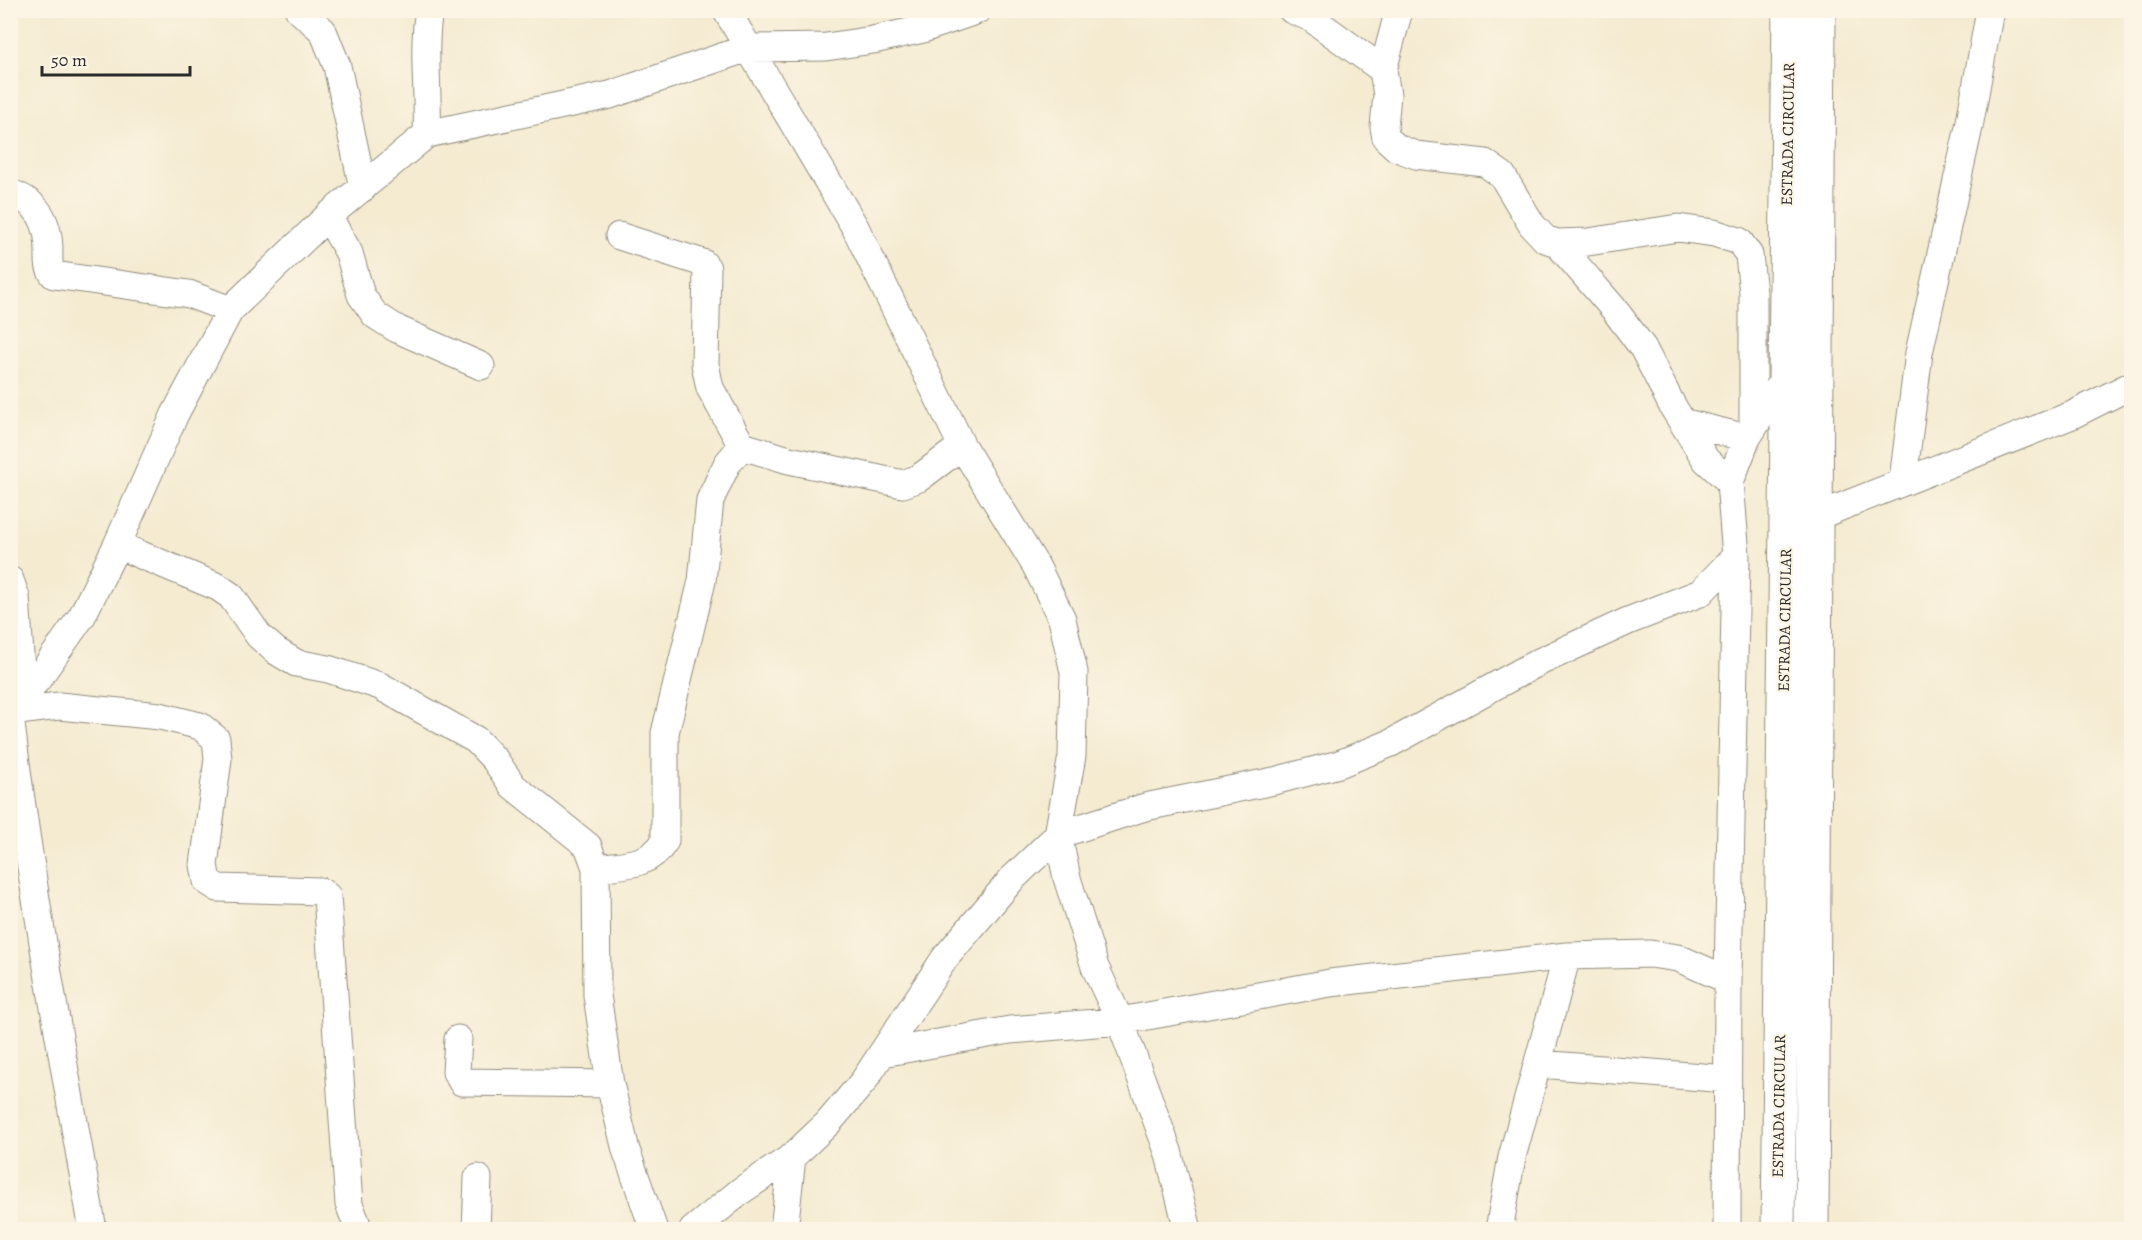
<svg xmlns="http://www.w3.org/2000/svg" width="2142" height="1240" viewBox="0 0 2142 1240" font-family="Alegreya,serif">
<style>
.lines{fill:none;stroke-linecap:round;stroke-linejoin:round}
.minor-casing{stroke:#908b7e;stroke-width:29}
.major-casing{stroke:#908b7e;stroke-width:35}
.minor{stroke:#fff;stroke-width:27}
.major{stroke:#fff;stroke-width:33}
.labels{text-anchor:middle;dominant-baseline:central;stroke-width:4.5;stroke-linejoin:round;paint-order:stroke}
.street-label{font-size:16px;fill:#2b2b2b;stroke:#fcf5e5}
</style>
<rect width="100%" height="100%" fill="#fcf5e5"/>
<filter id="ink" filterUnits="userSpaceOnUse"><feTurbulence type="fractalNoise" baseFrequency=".0167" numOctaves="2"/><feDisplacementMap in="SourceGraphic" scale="12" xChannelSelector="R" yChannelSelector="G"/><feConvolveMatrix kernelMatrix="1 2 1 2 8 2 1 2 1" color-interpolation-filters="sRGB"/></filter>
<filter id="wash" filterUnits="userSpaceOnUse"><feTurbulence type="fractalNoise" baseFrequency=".008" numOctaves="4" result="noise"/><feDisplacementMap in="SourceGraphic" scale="24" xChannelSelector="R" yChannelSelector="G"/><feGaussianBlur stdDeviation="1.35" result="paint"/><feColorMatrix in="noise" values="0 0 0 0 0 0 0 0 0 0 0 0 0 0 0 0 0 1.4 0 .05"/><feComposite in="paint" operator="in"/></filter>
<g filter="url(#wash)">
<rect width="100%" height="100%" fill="#f4ebd1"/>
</g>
<g filter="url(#ink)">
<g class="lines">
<defs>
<path id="minor" d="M299,10L323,31L337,66L363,188
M726,10L855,227L962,446L1036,566L1062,619L1074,672L1072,756L1058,835L1067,878L1095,967L1120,1021L1168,1151L1188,1230
M1292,10L1311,18L1383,70
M1399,10L1383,70L1387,95L1384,127L1386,138L1397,148L1416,155L1485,163L1502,175L1532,225L1545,239L1557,243L1588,242L1678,228L1714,233L1739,241L1749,255L1753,293V427
M427,134L610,95L748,48L826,47L873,40L923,29L978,10
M10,193C39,202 49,223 49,252C49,261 48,268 54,275L189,294L230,310
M328,216L349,253L361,295L375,315L397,329L481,366
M619,236L703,263L707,268L705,364L710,388L742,446L789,460L903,484L919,478L962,446
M1557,243L1614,309L1643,348L1673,407L1706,460L1730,482
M1682,422L1747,438
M1903,480L1919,353L1969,127L1990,10
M1818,516L2072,415L2132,385
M117,545L218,587L231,596L259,636L276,651L296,663L328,669L380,686L476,740L495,760L513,786L588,846L596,868L597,995L610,1084L626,1150L654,1230
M10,580L16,597L23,698
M10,711L37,680L82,616L117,545L175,414L230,310L328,216L427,134C429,94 422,50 429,10
M10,712L59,706L160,716L200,726L216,739L218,759L204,865L207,881L218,888L320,891L327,896L349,1204L359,1230
M10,716C31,888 63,1059 93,1230
M596,868C623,864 649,867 665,841V733L702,581L710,500L727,464L742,446
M458,1039L456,1072L462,1082L610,1084
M883,1053L1010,1030L1120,1021L1330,983L1567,956L1650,954L1678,958L1728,980
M1539,1064L1727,1079
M476,1230L478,1178
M693,1230L742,1190L792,1157L828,1123L863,1082L945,958L1012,879L1058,835L1145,807L1274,781L1339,764L1391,743L1537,663L1628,621L1700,593L1736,556
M784,1230L792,1157
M1499,1230L1512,1157L1567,956
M1727,1230L1728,980L1736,556L1730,482L1747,438L1785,378"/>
<path id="major" d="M1778,1230L1787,429L1785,378L1789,10
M1812,1230L1819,10"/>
</defs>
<use href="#minor" class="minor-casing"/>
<use href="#major" class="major-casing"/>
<use href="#minor" class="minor"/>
<use href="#major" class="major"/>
</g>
</g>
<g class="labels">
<g class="street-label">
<text transform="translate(1788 134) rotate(-89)">ESTRADA CIRCULAR</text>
<text transform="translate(1785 620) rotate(-89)">ESTRADA CIRCULAR</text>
<text transform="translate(1779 1106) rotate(-89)">ESTRADA CIRCULAR</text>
</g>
</g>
<rect width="2142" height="1240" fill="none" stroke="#fcf5e5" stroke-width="36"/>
<path d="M42 66v9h148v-9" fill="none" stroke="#2b2b2b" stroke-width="3"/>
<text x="51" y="66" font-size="18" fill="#2b2b2b" stroke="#fcf5e5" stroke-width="4.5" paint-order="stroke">50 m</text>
</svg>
